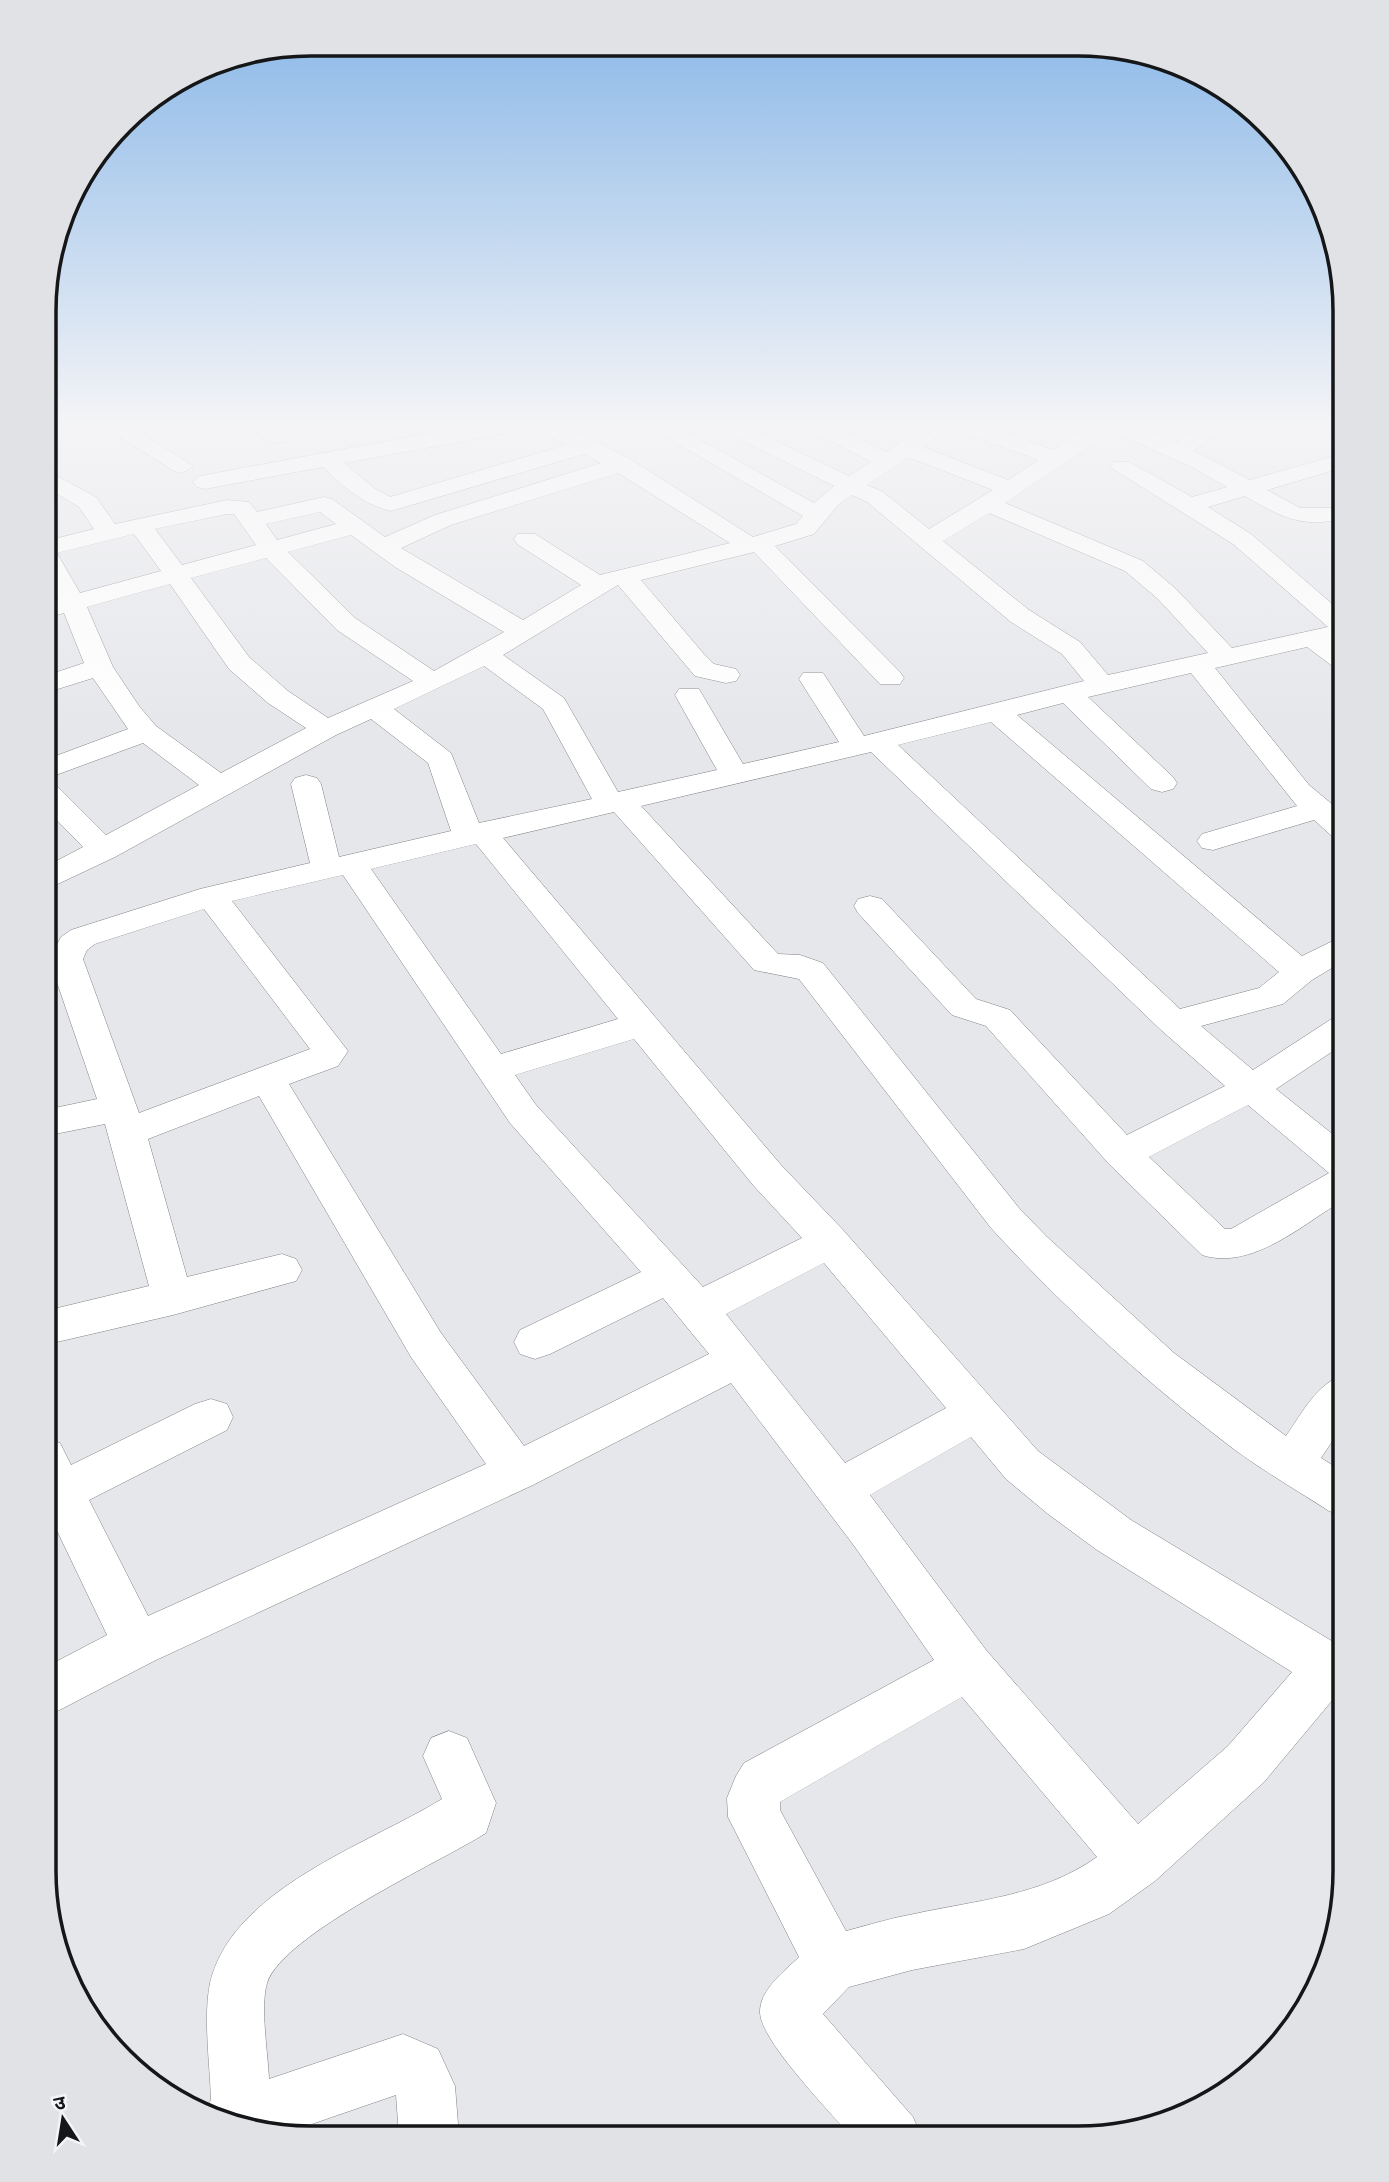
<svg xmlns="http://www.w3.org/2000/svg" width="1389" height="2182" viewBox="0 0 1389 2182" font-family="Ubuntu,'Noto Sans Devanagari',sans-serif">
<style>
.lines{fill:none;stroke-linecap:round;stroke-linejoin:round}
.minor-casing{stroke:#818285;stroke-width:1}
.minor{fill:#fff;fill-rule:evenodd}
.rim{fill:none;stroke:#151617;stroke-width:3.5}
</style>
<rect width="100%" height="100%" fill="#e6e7eb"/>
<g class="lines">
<defs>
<path id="minor" d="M102,425H129L193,466L182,473L174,471Z
M247,425H274L289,437L286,442H270Z
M475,425H524L513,432L344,463L374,488L390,497L566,445L532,425H561L595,441L630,459L753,537L796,524L803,516L645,425H673L814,503L834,486L712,425H742L849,476L871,462L800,425H830L886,452L925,425H951L923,447L1008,480L1039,460L955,430L952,425H985L1053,450L1090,425H1135L1176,443L1200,425H1226L1194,451L1250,480L1345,453V467L1267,490L1300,508H1345V518C1302,529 1281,517 1245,496L1208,507L1251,534L1345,615V639L1333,642L1345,650V670L1335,668L1307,647L1215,668L1309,785L1345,815V840L1334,838L1314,820L1213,850L1202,848L1197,841L1202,834L1297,806L1191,673L1088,697L1173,777L1177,783L1173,789L1162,792L1151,789L1063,703L1017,715L1302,956L1345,935V960L1312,980L1283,1004L1201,1026L1253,1070L1333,1018L1345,1014V1043L1276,1089L1345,1144V1199C1303,1224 1252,1271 1202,1255L1109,1164L986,1026L952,1015L858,913L854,906L858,899L870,896L882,899L976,999L1010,1010L1127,1135L1225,1086L1161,1030L871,752L641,806L778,954L800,955L823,963L1019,1208L1046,1236L1174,1353L1286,1436C1303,1412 1316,1384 1345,1374V1422L1321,1458L1345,1473V1517L1329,1511C1298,1491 1265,1472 1235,1450C1148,1384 1065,1309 991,1228L799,979L754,970L614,812L503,838L781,1165L844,1231L1038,1451L1131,1520L1345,1649V1700L1335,1697L1264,1782L1155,1881L1109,1914L1024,1949L912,1970L849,1987L823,2014L913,2117L922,2138H852C831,2112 762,2043 760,2013C759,1990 785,1971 799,1957L728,1817L727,1798L736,1776L744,1763L934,1660L855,1547L731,1383L533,1485L154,1661L44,1718V1668L107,1635L51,1518L44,1521V1438L60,1443L71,1465L195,1404L211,1399L227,1404L233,1417L227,1430L89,1500L148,1616L486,1464L411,1357L259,1096L148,1139L187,1277L282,1254L296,1259L302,1270L296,1281L173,1315L44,1345L45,1311L149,1286L105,1124L45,1136V1110L97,1099L49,959L61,937L71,930L200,889L310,863L291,784L295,778L306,775L317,778L321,784L339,857L451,831L428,763L371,719L336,735L115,857L45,890V867L83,847L45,808V782L56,785L106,835L199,785L143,743L45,779V760L128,729L93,678L45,693V676L84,663L64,613L46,618V602L58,599L46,576V541L94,529L79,507L46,487V470L96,497L115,524L227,500L249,502L257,512L324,497L332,499L385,537L435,515L601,463L584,454L391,511C362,504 344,487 323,467L205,489L197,487L193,482L197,477L205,475ZM1111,431L1190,466L1227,487L1192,497L1129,462H1113L1110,467L1233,544L1328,627L1232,648L1176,589L1143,561L1005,503ZM908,457L993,490L929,529L883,492L867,485ZM618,473L730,543L600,575L535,534H517L514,539L517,544L581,585L523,620L401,548L451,525ZM852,495L867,502L1011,622L1062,654L1084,681L864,736L823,673H803L799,679L839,742L743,764L699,689H679L675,695L717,770L618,792L564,698L503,655L618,585L695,676L726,683L736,681L740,675L736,669L714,664L703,653L641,580L754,552L880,684H900L904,678L900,672L775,546L814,534L839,504ZM320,512L336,524L277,540L266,524ZM989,513L1125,571L1158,599L1208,653L1108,675L1080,642L1029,610L943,541ZM227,514H234L256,545L182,565L155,529ZM134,534L161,571L80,593L57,553ZM351,535L395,567L504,632L434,671L355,618L288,552ZM266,558L337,630L413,681L328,718L288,691L249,657L191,578ZM170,584L229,669L268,703L306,728L221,773L156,726L139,706L113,667L87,607ZM484,666L543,709L592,799L479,823L451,753L394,709ZM991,722L1279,972L1259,988L1180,1009L898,745ZM476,844L618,1019L501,1054L371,869ZM343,875L510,1123L641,1272L520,1330L514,1342L520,1354L535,1359L550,1354L663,1298L709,1354L524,1446L441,1333L289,1084L338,1066L348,1051L232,901ZM204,909L310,1049L139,1113L83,959L87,950L95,944ZM634,1039L753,1185L802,1238L703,1287L536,1105L515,1075ZM1248,1105L1329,1173L1231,1229H1225L1149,1157ZM824,1263L946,1408L845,1463L726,1314ZM971,1437L1006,1479L1048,1514L1097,1550L1292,1672L1228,1746L1138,1824L986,1650L870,1495ZM962,1697L1097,1857C1042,1896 978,1900 914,1914C891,1918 869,1925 846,1931L780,1810V1802Z
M449,1731L467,1738L496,1803L486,1833C440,1862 283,1934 267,1983C260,2007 268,2053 269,2079L403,2034L438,2049L455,2086L459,2137L399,2136L396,2095L277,2136L202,2114L211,2100C210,2065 203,2017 210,1983C232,1889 367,1845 442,1799L423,1756L431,1738Z"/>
</defs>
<use href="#minor" class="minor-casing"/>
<use href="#minor" class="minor"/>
</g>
<linearGradient id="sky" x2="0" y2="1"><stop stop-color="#87b6e8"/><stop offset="0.58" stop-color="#f4f4f6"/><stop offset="1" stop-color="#f4f4f6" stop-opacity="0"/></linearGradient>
<rect width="1389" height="731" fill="url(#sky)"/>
<path d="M0 0H1389V2182H0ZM311 56H1078A255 255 0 0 1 1333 311V1871A255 255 0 0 1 1078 2126H311A255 255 0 0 1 56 1871V311A255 255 0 0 1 311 56Z" fill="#e1e2e6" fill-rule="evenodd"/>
<path class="rim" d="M311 56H1078A255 255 0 0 1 1333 311V1871A255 255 0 0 1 1078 2126H311A255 255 0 0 1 56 1871V311A255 255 0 0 1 311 56Z"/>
<g transform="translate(63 2119) rotate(348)" stroke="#f3f4f8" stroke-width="5" paint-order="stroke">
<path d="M0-5L12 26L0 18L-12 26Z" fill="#151617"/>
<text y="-10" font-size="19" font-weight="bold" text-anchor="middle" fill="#151617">उ</text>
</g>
</svg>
